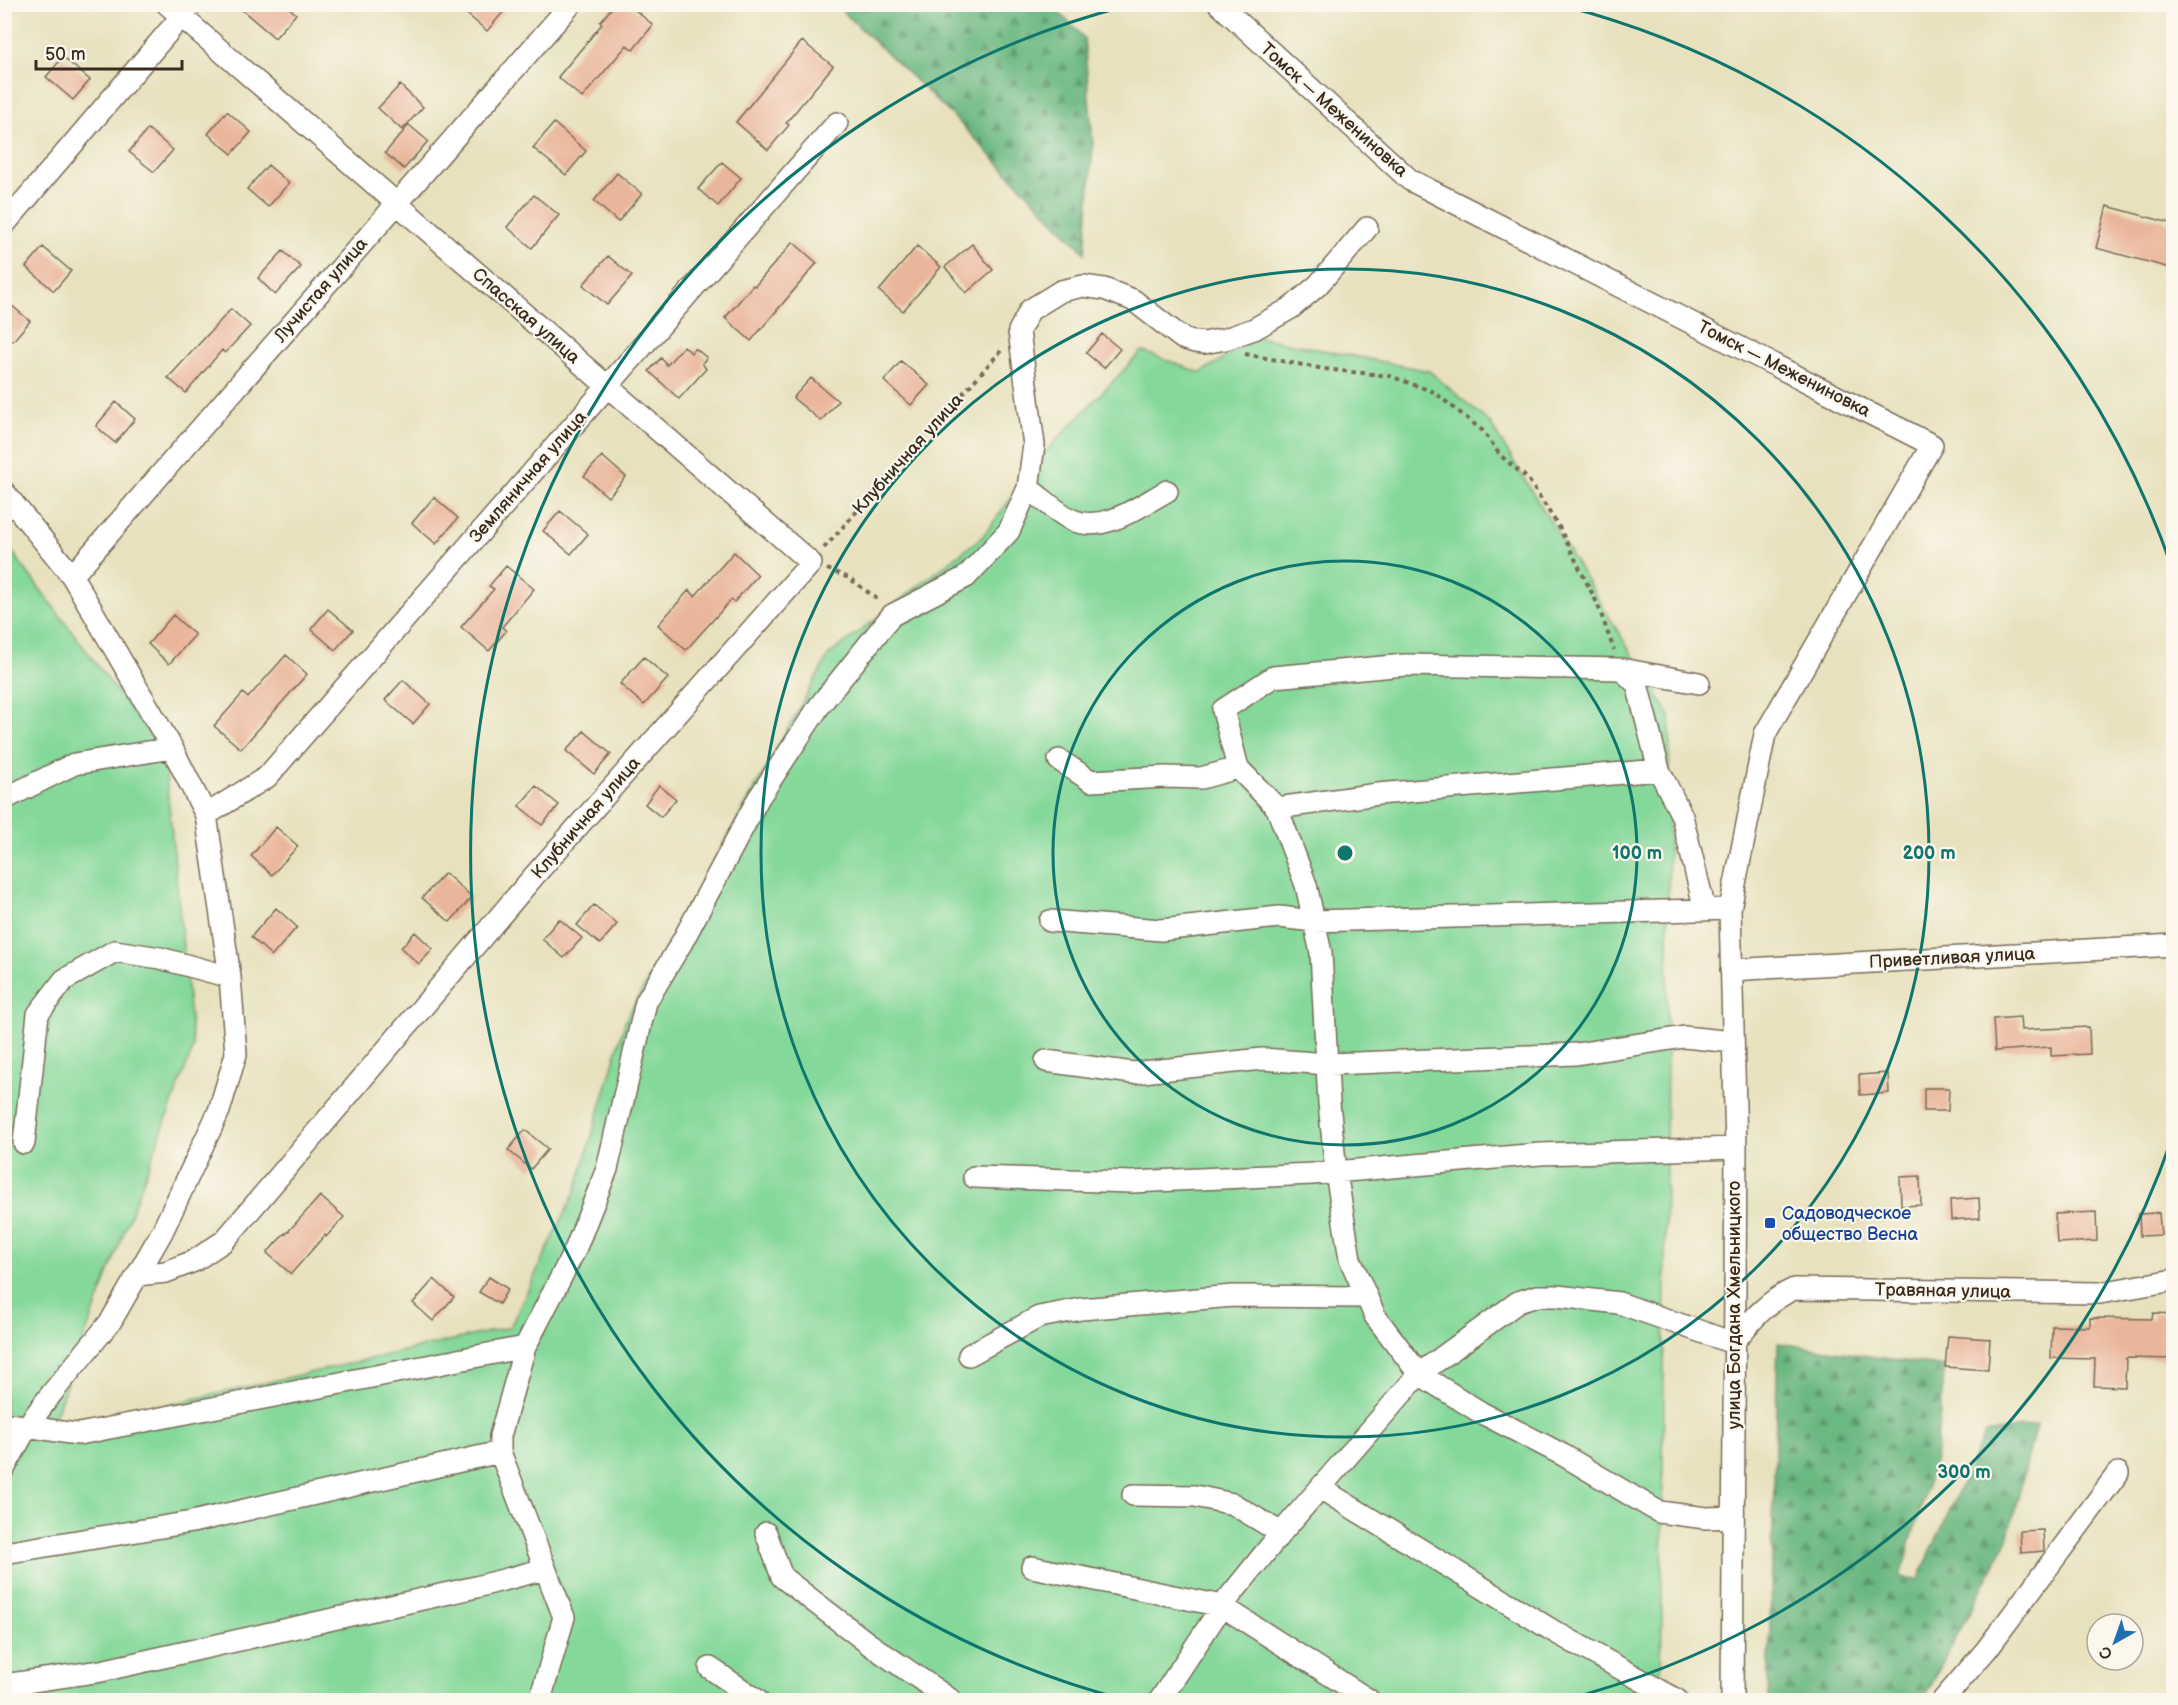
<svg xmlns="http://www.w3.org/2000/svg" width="2178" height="1705" viewBox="0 0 2178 1705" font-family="'Balsamiq Sans',sans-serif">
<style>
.forest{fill:url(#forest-firs);stroke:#537150;stroke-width:1.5}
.garden{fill:#84d89a;stroke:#60815c;stroke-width:1.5}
.building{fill:#eab69b}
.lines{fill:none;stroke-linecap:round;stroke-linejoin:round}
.minor-casing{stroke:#786a56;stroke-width:24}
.path{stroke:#786a56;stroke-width:4;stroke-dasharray:4.5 4.5;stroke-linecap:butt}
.minor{stroke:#fff;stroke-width:21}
.ring{fill:none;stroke:#0f766e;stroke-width:3}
.transit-dot{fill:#1a4fb4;stroke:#fbf7ec;stroke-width:2}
.labels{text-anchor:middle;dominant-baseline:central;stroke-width:4.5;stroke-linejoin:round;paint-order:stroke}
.street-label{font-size:18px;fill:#3b2a1e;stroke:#fbf7ec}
.transit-label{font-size:18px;fill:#164399;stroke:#fbf7ec;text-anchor:start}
.centre{fill:#0f766e;stroke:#fbf7ec;stroke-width:3}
.ring-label{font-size:18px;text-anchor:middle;font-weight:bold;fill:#0f766e;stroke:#fbf7ec;stroke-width:4.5;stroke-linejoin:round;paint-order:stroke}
</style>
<defs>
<pattern id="forest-firs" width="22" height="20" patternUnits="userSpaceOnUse" patternTransform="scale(1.5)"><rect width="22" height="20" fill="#6bb882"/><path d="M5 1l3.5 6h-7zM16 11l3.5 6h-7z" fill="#59966a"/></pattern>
</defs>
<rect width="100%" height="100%" fill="#fbf7ec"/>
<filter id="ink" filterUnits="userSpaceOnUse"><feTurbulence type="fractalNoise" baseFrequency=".0167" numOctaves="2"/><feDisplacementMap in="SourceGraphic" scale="12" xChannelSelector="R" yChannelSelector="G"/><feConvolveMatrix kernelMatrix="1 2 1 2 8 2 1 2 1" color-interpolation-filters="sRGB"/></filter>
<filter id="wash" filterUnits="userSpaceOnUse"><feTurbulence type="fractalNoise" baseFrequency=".008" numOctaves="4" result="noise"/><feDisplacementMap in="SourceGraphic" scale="24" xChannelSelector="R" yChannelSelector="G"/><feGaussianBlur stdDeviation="1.35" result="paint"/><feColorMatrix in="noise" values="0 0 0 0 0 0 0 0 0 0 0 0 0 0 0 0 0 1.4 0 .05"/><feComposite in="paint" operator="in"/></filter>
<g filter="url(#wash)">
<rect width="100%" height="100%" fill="#e8e1be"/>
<path class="forest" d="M836,5H1052L1084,38L1093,145L1085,253L953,116Z
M1778,1343L1945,1367L1935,1459L1900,1578L1918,1580L1985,1433L2036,1425L2008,1539L1923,1700H1768Z"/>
<path class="garden" d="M1257,337L1429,371L1490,423L1670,716L1661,1700H5L4,541L164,754L193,1048L49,1432L510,1327L576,1190L626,1019L829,655L983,536L1046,451L1142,351L1201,373Z"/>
<g id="blocks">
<path class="building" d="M235,4H285L296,14L275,38Z
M455,4H510L487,31Z
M615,4H628L653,25L633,50L627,45L582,98L558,77L602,24L600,22Z
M802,41L833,66L786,123L789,125L768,150L736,122Z
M63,57L90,80L73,100L46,77Z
M400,85L423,107L402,130L378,108Z
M227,111L251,132L232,154L208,134Z
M554,123L586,151L566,175L533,148Z
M409,125L428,141L404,169L385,153Z
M148,129L173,150L154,172L129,152Z
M722,162L741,178L718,206L698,189Z
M268,165L289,183L268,207L247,189Z
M617,173L642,194L618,222L594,201Z
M534,195L559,215L532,248L507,227Z
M2107,206L2174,224V269L2096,248Z
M793,242L817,263L751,341L725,318L753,285L755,286Z
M972,244L993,270L966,293L945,267Z
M917,246L941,267L903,311L879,291Z
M43,247L71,271L54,291L26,267Z
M283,251L301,267L275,295L258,278Z
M608,256L632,276L607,305L583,285Z
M4,299L30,321L13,341L4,334Z
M231,309L250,326L225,353L222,350L186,393L168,378Z
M1102,334L1120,349L1104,368L1086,353Z
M684,346L691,353L695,348L707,358L702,363L706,369L679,399L649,371L661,358L667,365Z
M901,361L929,385L911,405L884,381Z
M811,378L838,401L821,421L793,398Z
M116,402L135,419L115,443L96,426Z
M602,456L626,477L608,497L584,476Z
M434,497L458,518L436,544L412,523Z
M560,511L588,534L571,554L543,531Z
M734,552L758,575L734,602L731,600L686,650L658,625L689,590L695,596Z
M506,566L534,589L502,627L506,631L489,651L461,627L494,589L489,586Z
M328,609L353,630L335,650L311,629Z
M173,615L195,635L169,664L148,644Z
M286,655L307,674L241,749L214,726L243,693L248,698Z
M644,657L668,678L644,705L620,684Z
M403,680L430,704L413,724L385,700Z
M584,731L611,754L594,774L566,751Z
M659,785L676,799L661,817L645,804Z
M536,786L559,805L542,825L519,806Z
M276,827L298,846L272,875L251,856Z
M445,873L472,897L450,922L422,898Z
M594,905L617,924L600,944L577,925Z
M276,908L297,927L272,956L251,937Z
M559,919L582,938L564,958L542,939Z
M415,932L433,949L419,964L401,948Z
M2020,1017L2021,1030L2089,1027L2090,1054L2051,1056V1047L1995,1051L1993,1019Z
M1888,1073L1889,1093L1860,1095L1859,1075Z
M1924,1088H1949L1948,1111H1924Z
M525,1130L548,1149L531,1169L508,1150Z
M1920,1176L1921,1205L1901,1206L1900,1177Z
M320,1196L344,1217L326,1237L325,1235L291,1274L267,1253L285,1233L286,1234Z
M1979,1198L1980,1218L1951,1220L1950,1200Z
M2096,1212L2097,1241L2057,1243L2055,1214Z
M2159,1213L2161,1235L2140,1236L2139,1214Z
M489,1277L508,1289L499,1304L479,1292Z
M434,1279L454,1297L433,1321L413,1303Z
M2153,1313L2174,1314V1359L2126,1358L2125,1387L2094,1386L2095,1359L2051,1358L2052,1326L2090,1327V1318L2152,1319Z
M1948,1336L1990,1339L1988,1370L1945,1367Z
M2043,1530L2044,1551L2021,1553L2020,1531Z"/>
</g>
</g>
<g filter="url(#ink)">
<use href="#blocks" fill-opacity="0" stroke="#786a56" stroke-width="1.5"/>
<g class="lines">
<defs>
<path id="minor" d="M1219,4L1410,180L1932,445L1765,734L1730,909L1736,1148L1732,1700
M4,225L192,4
M1028,488C1042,498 1055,511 1070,519C1103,535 1139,506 1167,491
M4,492L72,576L172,748L206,815L230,977L236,1054L219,1111L162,1232L111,1321L52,1393L28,1425L4,1469
M72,576L571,4
M1621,669L1699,683
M1059,760L1091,781L1165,777L1201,778L1238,768
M1659,770L1637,684L1621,669L1405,665L1273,677L1223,710L1238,768L1277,808L1306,885L1321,953L1329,1103L1336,1172L1350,1259L1375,1316L1419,1374L1480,1412L1563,1455L1659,1512L1706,1518L1733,1517
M4,799L74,764L172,748
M1277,808L1378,794L1659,770L1682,816L1705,910
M206,815L267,777L837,123
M1050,921L1161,930L1279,917L1314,921L1730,909
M1731,970L2174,945
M1046,1061L1133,1073L1262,1059L1327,1064L1356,1063L1576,1054L1684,1037L1733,1042
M24,1143L38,1014L64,980L115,951L160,958L230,977
M974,1177L1131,1182L1312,1174L1540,1154L1736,1148
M137,1275L166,1272L194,1261L224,1241L534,876L811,563L167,4
M525,1347L500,1436V1452L564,1617L540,1700
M969,1355L1039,1317L1081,1309L1233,1296L1365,1297
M4,1424C30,1425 54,1432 79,1434L525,1347L575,1250L607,1169L646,1002L682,942L758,799L820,705L892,615L966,577L1009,531L1028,488L1034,445L1019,331L1030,310L1061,291L1083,286L1104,289L1133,300L1182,338L1195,342L1204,343L1225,339L1254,329L1291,308L1318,285L1367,228
M1320,1488L1555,1632L1677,1700
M1133,1495L1195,1496L1233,1504L1281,1533
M766,1533L782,1577L869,1644L951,1700
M4,1553L192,1522L500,1452
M1032,1567L1222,1606L1369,1700
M710,1668L757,1700
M4,1685L101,1671L476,1587L545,1569
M1160,1700L1222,1606L1281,1533L1419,1374L1518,1302L1537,1296H1557L1619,1303L1733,1343C1752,1320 1767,1301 1794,1289L2100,1293L2174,1280
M1943,1700L1987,1649L2118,1473"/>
</defs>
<use href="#minor" class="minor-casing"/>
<path class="path" d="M1245,354L1324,369L1390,376L1434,392L1483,431L1500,455L1528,479L1559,527L1597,603L1614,650
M824,548L1001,351
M827,569L849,578L880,601"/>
<use href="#minor" class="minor"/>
</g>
</g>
<g class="ring">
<circle cx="1345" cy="853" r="292"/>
<circle cx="1345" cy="853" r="584"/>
<path d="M2172 1138A875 875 0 0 1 1564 1700M1126 1700A875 875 0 0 1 1126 6M1564 6A875 875 0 0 1 2172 568"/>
</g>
<rect class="transit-dot" x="1764" y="1217" width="12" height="12" rx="3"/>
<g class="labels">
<g class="street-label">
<text transform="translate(1334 110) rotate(42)">Томск — Межениновка</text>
<text transform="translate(321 290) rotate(-49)">Лучистая улица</text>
<text transform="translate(526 316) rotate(41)">Спасская улица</text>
<text transform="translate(1784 369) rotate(27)">Томск — Межениновка</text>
<text transform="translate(908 454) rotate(-48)">Клубничная улица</text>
<text transform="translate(528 477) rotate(-49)">Земляничная улица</text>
<text transform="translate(586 818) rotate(-49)">Клубничная улица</text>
<text transform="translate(1952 958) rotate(-3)">Приветливая улица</text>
<text transform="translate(1943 1291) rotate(1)">Травяная улица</text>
<text transform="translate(1734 1305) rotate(-90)">улица Богдана Хмельницкого</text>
</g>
<g class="transit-label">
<text x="1782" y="1213">Садоводческое<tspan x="1782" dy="21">общество Весна</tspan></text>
</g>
</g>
<circle cx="1345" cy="853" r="9" class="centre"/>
<g class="ring-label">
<text x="1637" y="859">100 m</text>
<text x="1929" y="859">200 m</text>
<text x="1964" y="1478">300 m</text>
</g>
<rect width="2178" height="1705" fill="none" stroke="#fbf7ec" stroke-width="24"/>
<g transform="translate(2115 1642) rotate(220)"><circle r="28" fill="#fbf7ec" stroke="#aea59a" stroke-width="1.5"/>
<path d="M0-4.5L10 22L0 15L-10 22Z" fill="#1f6fb2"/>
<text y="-9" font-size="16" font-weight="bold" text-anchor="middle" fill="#3b2a1e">С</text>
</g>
<path d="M36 60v9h146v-9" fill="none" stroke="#3b2a1e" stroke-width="3"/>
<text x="45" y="60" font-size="18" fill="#3b2a1e" stroke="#fbf7ec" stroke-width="4.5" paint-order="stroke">50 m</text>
</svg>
